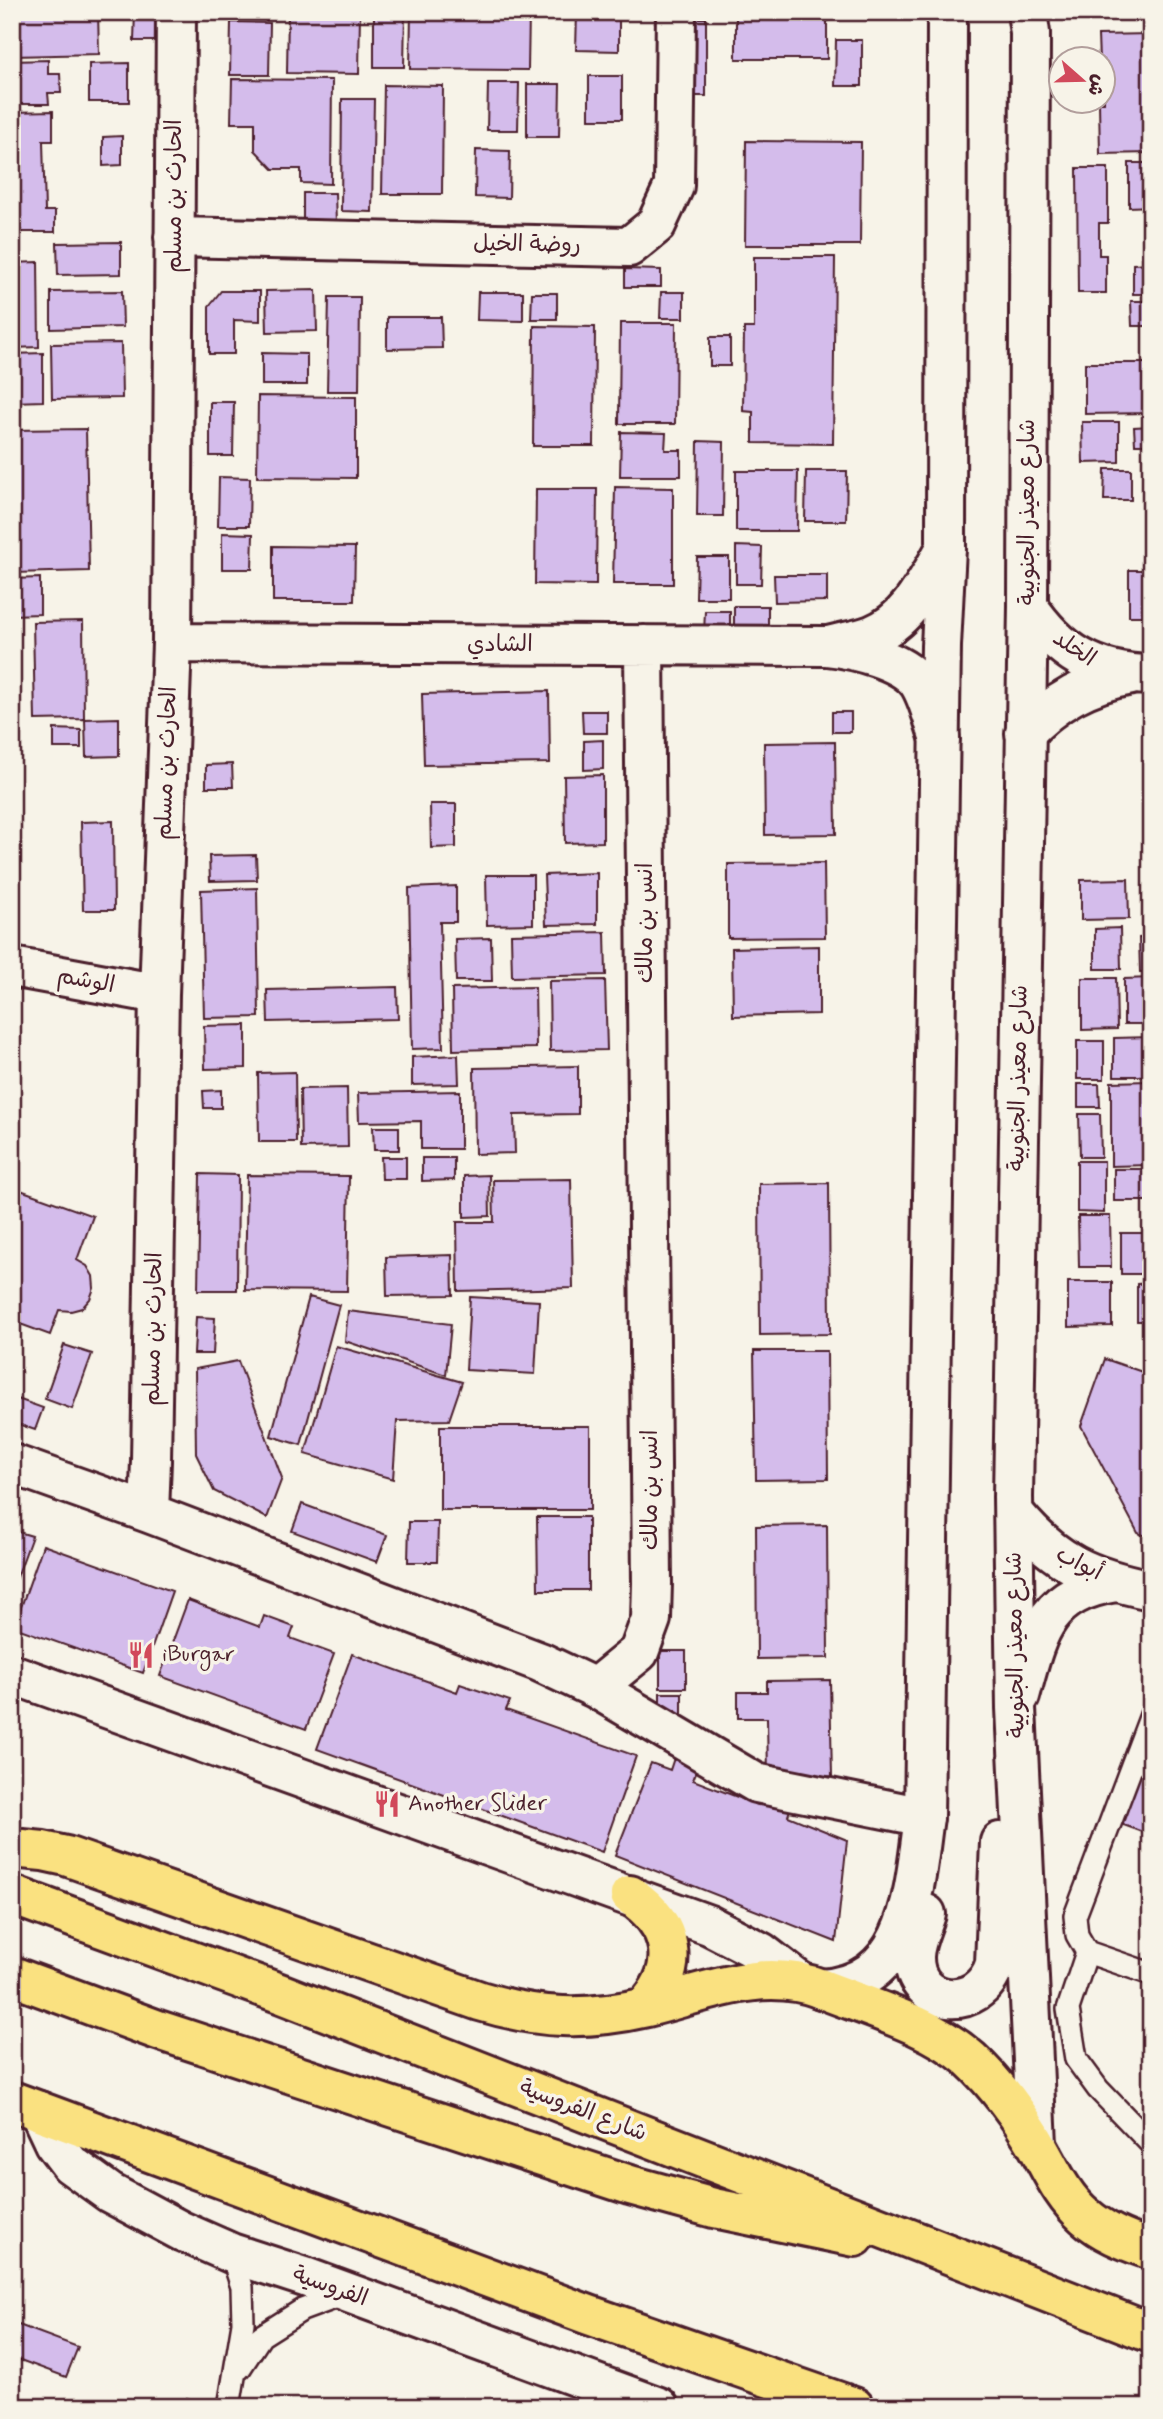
<svg xmlns="http://www.w3.org/2000/svg" width="1163" height="2419" viewBox="0 0 1163 2419" font-family="Mynerve,'Playpen Sans Arabic',sans-serif">
<style>
.building{fill:#d4bceb;stroke:#4a1f2b;stroke-width:2}
.lines{fill:none;stroke-linecap:round;stroke-linejoin:round}
.lane-casing{stroke:#4a1f2b;stroke-width:26}
.street-casing{stroke:#4a1f2b;stroke-width:44}
.secondary-casing{stroke:#4a1f2b;stroke-width:44}
.highway-casing{stroke:#4a1f2b;stroke-width:44}
.lane{stroke:#f7f3e8;stroke-width:21}
.street{stroke:#f7f3e8;stroke-width:38}
.secondary{stroke:#f7f3e8;stroke-width:38}
.highway{stroke:#fae180;stroke-width:38}
.labels{text-anchor:middle;dominant-baseline:central;stroke-width:7;stroke-linejoin:round;paint-order:stroke}
.street-label{font-size:23px;fill:#4a1f2b;stroke:#f7f3e8}
.poi-label{font-size:23px;fill:#4a1f2b;stroke:#f7f3e8;text-anchor:start}
</style>
<rect width="100%" height="100%" fill="#f7f3e8"/>
<filter id="ink" filterUnits="userSpaceOnUse"><feTurbulence type="fractalNoise" baseFrequency=".0143" numOctaves="2"/><feDisplacementMap in="SourceGraphic" scale="14" xChannelSelector="R" yChannelSelector="G"/><feConvolveMatrix kernelMatrix="1 2 1 2 8 2 1 2 1" color-interpolation-filters="sRGB"/></filter>
<g filter="url(#ink)">
<path class="building" d="M12,12H98L99,54L12,56Z
M135,12L156,13V41H134Z
M228,12H273V15L228,14Z
M288,12H360L359,74L287,73Z
M374,12H405L404,67H374Z
M411,12H529L528,70L410,69Z
M577,12H619V51L576,50Z
M736,12H827V59H736Z
M1087,12H1107V18H1087Z
M682,18H706V96H682Z
M231,22L270,23L269,75H230Z
M1151,34V153L1100,154L1099,102H1104V60H1099L1098,35Z
M836,40H862V86H835Z
M48,60V74H60L61,93H48L49,104H12V61Z
M129,63V102H89V64Z
M589,76H622V119H589Z
M232,79L332,80L331,184L301,183V169H273L255,150V123H231Z
M488,83H519L518,130H487Z
M527,84H560L559,137H527Z
M384,85L443,86L442,194H382Z
M342,99H374L372,212L341,211Z
M53,111V141H43L45,211H55V232H12V112Z
M122,136V165L103,166V137Z
M746,141L861,142L860,245H745Z
M476,150L510,151L509,198L475,197Z
M1129,163H1151V206L1129,207Z
M1077,168H1108V223H1099V255H1106V293H1078Z
M303,193H335L336,224L303,225Z
M121,242V274L58,275L57,243Z
M754,257H835L833,444L753,443V412L743,411L744,328H754Z
M38,262L39,347L12,348V263Z
M1151,263V294H1133V264Z
M625,269L661,270V287H625Z
M316,290L317,331L267,332L266,291Z
M122,291L123,327L51,329V292Z
M221,291H260V321L234,320V354H209V306Z
M478,292H523V321L477,320Z
M661,292H684V318H660Z
M532,293H557V319H531Z
M329,297H360L359,391H327Z
M1131,301H1151V326H1132Z
M387,317H441L442,348L387,349Z
M620,323H676L675,424H619Z
M534,326L595,327L594,446H533Z
M710,337H730V366H710Z
M121,343L122,398L52,399L51,344Z
M43,353V401L12,402V354Z
M262,353L307,354V385H262Z
M1085,363H1151V413L1085,414Z
M258,396L356,397V478L257,477Z
M210,402H234L233,456H210Z
M1082,422H1119V462L1083,463Z
M1151,426V444H1135L1134,427Z
M86,429L89,571L12,573V430Z
M621,432L666,433L665,450H681V476H620Z
M698,441L724,442L723,516H697Z
M1105,469H1131V500H1104Z
M736,471H798L797,531H736Z
M806,471H847L846,521H805Z
M219,477L250,478L249,526H218Z
M615,487L673,488V584H613Z
M536,489H597L596,585L535,584Z
M222,533L253,534L252,569H222Z
M273,546L355,547L354,601H273Z
M736,546L762,547L761,584H736Z
M697,557H729V598H696Z
M1129,570H1151V616H1129Z
M774,575H827V601L775,602Z
M40,578V614L12,615V579Z
M734,606H768V631H734Z
M705,611H730V634L704,633Z
M83,621L84,719L35,720L33,622Z
M549,691L550,763L424,765L422,694Z
M582,711H607V733H583Z
M832,712H851V732H832Z
M119,718V756L86,757L85,719Z
M54,729L81,730V748H54Z
M603,740V769L584,770V741Z
M835,742L836,834L765,835L764,743Z
M232,764L233,787H206V765Z
M603,775V842L565,843L564,776Z
M430,804H456V847L431,848Z
M113,821L114,910H83L81,822Z
M256,855L257,880L210,881L209,856Z
M824,863L825,937L728,938V864Z
M597,873V924L546,925L544,875Z
M486,875H533V924L487,925Z
M1128,879L1129,919L1081,920V880Z
M456,886V922H440L443,1048L412,1049L409,888Z
M257,888L259,1017L204,1018L201,890Z
M1120,928L1121,969H1095V929Z
M605,932L606,975L512,977L511,934Z
M1151,937V972H1140L1139,938Z
M491,938L492,981H456L455,939Z
M819,946V1014L733,1016L732,948Z
M1082,978H1116L1117,1029L1082,1030Z
M1151,978V1024H1124V979Z
M605,980L607,1050L550,1051L549,981Z
M397,987L398,1019L268,1022L267,990Z
M535,987L536,1048L453,1050L452,989Z
M246,1025V1068L205,1069L204,1026Z
M1151,1037V1076H1114V1038Z
M1077,1041H1104V1079H1077Z
M458,1055L459,1084L412,1085V1057Z
M578,1066V1114L514,1115L515,1153L475,1154L474,1068Z
M295,1072L296,1142H259L258,1073Z
M1149,1081L1150,1165L1111,1166V1082Z
M1078,1084H1099L1100,1107H1078Z
M347,1088L348,1147L301,1148L300,1089Z
M221,1090V1108H204L203,1091Z
M460,1091V1149H421V1121L359,1122L358,1093Z
M1079,1114H1100L1101,1157H1080Z
M373,1127H399V1150H374Z
M381,1157H406V1179H382Z
M422,1158H454V1180L422,1181Z
M1077,1161H1104V1213L1077,1212Z
M1114,1169H1151V1201H1114Z
M200,1174L238,1175L237,1290H198Z
M247,1175L349,1176L347,1291L245,1290Z
M489,1175L490,1216L464,1217V1176Z
M571,1179L573,1288L458,1291L457,1222H494L493,1180Z
M829,1183L830,1334L760,1335L759,1184Z
M12,1187L93,1216L77,1260L87,1266L93,1276L94,1288L90,1299L82,1308L71,1311L59,1310L50,1335L12,1321Z
M1078,1216H1110L1111,1267H1079Z
M1121,1233H1151V1274H1121Z
M452,1255L453,1295L387,1296L386,1257Z
M1068,1282H1112V1326L1068,1327Z
M1151,1283V1321H1137V1284Z
M309,1297L339,1305L301,1445L271,1436Z
M470,1297L539,1301L535,1374L466,1370Z
M348,1311L451,1324L446,1375L345,1341Z
M196,1317L215,1318L213,1354H194Z
M64,1345L92,1354L72,1409L45,1399Z
M336,1346L462,1382L449,1420L397,1421L393,1479L305,1454Z
M754,1351H827L828,1479L756,1480Z
M1105,1359L1151,1375V1538L1138,1533L1081,1426Z
M238,1361L282,1478L267,1518L214,1491L196,1454L195,1369Z
M12,1397L43,1408L35,1430L12,1422Z
M440,1426H590V1510H440Z
M302,1504L387,1535L377,1562L292,1531Z
M537,1517H588V1590H538Z
M409,1522H438L437,1562H408Z
M827,1525L828,1658L757,1659L756,1526Z
M12,1530L32,1536L12,1591Z
M43,1545L172,1591L143,1673L14,1627Z
M188,1600L260,1627L264,1616L294,1627L290,1638L334,1654L306,1729L160,1676Z
M660,1651H686V1688H660Z
M352,1654L457,1692L460,1684L510,1701L506,1710L636,1756L602,1852L317,1749Z
M830,1680L832,1776L768,1777L767,1718H738V1692H767V1681Z
M660,1693H682V1722H660Z
M1151,1724V1835L1115,1822Z
M674,1758L698,1767L693,1780L758,1805L763,1795L791,1806L788,1816L847,1840L836,1942L615,1855L651,1763L670,1770Z
M16,2324L78,2347L66,2377L12,2357V2335Z
M187,2398L212,2407H184Z"/>
<g class="lines">
<defs>
<path id="lane" d="M1151,1715L1075,1916L1077,1935L1087,1952L1151,1974
M1087,1952L1068,2009L1076,2059L1098,2089L1151,2144
M240,2368L261,2336L302,2310L348,2293
M229,2407L243,2323L242,2287L231,2253"/>
<path id="street" d="M174,237L629,247L656,225L674,186L676,12
M1028,606C1059,652 1095,674 1151,675
M172,643L827,646C854,649 901,660 918,682C928,696 934,723 940,739
M829,646C843,642 859,640 872,635C910,620 927,580 946,548
M1025,733C1055,701 1088,683 1131,675
M12,967L159,994
M12,1464L149,1513L540,1662L595,1688L639,1652L651,1619L652,1583L644,645
M149,1513L151,1461L159,994L172,643L176,12
M1014,1513C1055,1563 1089,1577 1151,1590
M12,1674L709,1925L761,1952L800,1982
M595,1688L756,1783L924,1817
M1020,1696C1037,1634 1044,1593 1116,1582
M39,2111L54,2143L70,2164L110,2193L181,2231L231,2253L305,2277L659,2407"/>
<path id="secondary" d="M1027,12L1030,33L1028,606L1013,1497L1016,1708L1037,2144
M926,1914C922,1927 914,1943 914,1957C913,2006 979,2015 995,1964L1000,1842
M821,1989C912,1983 914,1887 924,1817L941,646L946,548L947,12"/>
<path id="highway" d="M12,1848L43,1851L66,1856L480,2001C539,2019 586,2021 647,2007C705,1993 762,1966 822,1989C870,2008 931,2025 970,2059C995,2082 1021,2117 1038,2147C1052,2172 1063,2197 1085,2216C1104,2233 1127,2241 1151,2250
M12,1895L282,1994L1151,2333
M630,1895C674,1925 682,1968 645,2007
M12,1976L158,2030L630,2185L714,2208L855,2237
M12,2101L589,2315L854,2407"/>
</defs>
<use href="#lane" class="lane-casing"/>
<use href="#street" class="street-casing"/>
<use href="#secondary" class="secondary-casing"/>
<use href="#highway" class="highway-casing"/>
<use href="#lane" class="lane"/>
<use href="#street" class="street"/>
<use href="#secondary" class="secondary"/>
<use href="#highway" class="highway"/>
</g>
</g>
<defs>
<symbol id="restaurant-bare" viewBox="-9 -9 18 18"><path d="M-5-6h1v4h1v-4h1v4h1v-4h1v5L-1.5 .5V6h-2V.5L-5-1ZM5-6V6H3V1.5H1.5Q1.5-4 5-6Z" fill="#d1495b" stroke="#f7f3e8" stroke-width="2.5" paint-order="stroke"/></symbol>
</defs>
<g fill-rule="evenodd">
<use href="#restaurant-bare" x="122" y="1636" width="38" height="38"/>
<use href="#restaurant-bare" x="368" y="1785" width="38" height="38"/>
</g>
<g class="labels">
<g class="street-label">
<text transform="translate(175 196) rotate(-90)">الحارث بن مسلم</text>
<text transform="translate(527 245) rotate(1)">روضة الخيل</text>
<text transform="translate(1028 512) rotate(-90)">شارع معيذر الجنوبية</text>
<text x="500" y="645">الشادي</text>
<text transform="translate(1074 649) rotate(34)">الخلد</text>
<text transform="translate(167 763) rotate(-88)">الحارث بن مسلم</text>
<text transform="translate(646 923) rotate(-90)">انس بن مالك</text>
<text transform="translate(86 981) rotate(11)">الوشم</text>
<text transform="translate(1019 1078) rotate(-89)">شارع معيذر الجنوبية</text>
<text transform="translate(154 1329) rotate(-89)">الحارث بن مسلم</text>
<text transform="translate(651 1490) rotate(-90)">انس بن مالك</text>
<text transform="translate(1079 1564) rotate(27)">أبواب</text>
<text transform="translate(1016 1645) rotate(-91)">شارع معيذر الجنوبية</text>
<text transform="translate(583 2111) rotate(21)">شارع الفروسية</text>
<text transform="translate(330 2287) rotate(20)">الفروسية</text>
</g>
<g class="poi-label">
<text x="162" y="1655">iBurgar</text>
<text x="408" y="1804">Another Slider</text>
</g>
</g>
<rect width="1163" height="2419" fill="none" stroke="#f7f3e8" stroke-width="42"/>
<rect x="21" y="21" width="1121" height="2377" fill="none" stroke="#4a1f2b" stroke-width="2.5" filter="url(#ink)"/>
<g transform="translate(1082 80) rotate(110)"><circle r="33" fill="#f7f3e8" stroke="#b29e9c" stroke-width="2"/>
<path d="M0-5L12 26L0 18L-12 26Z" fill="#d1495b"/>
<text y="-10" font-size="19" font-weight="bold" text-anchor="middle" fill="#4a1f2b">ش</text>
</g>
</svg>
